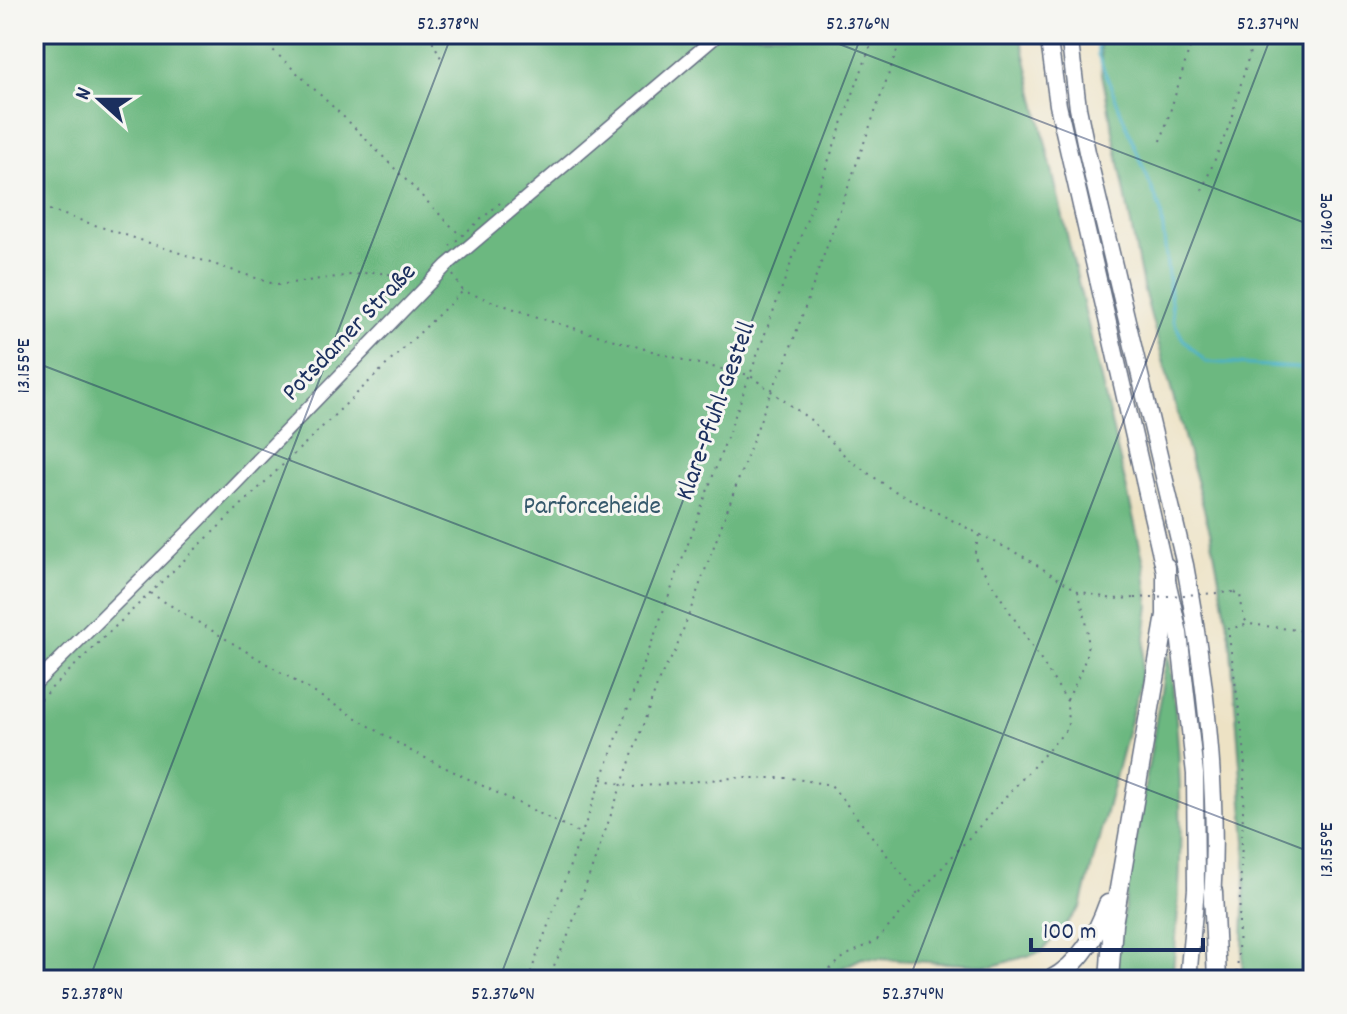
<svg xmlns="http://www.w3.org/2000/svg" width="1347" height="1014" viewBox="0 0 1347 1014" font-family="Dekko,sans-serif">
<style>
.forest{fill:#6cb880;stroke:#44746f;stroke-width:2}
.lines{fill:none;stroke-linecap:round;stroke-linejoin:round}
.stream{stroke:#49b1c8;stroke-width:3}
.tertiary-casing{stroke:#646e82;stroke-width:15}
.trunk-casing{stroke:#646e82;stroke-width:19}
.motorway-casing{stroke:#646e82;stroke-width:21}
.path{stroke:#646e82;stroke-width:2;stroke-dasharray:2 6;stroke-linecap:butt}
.tertiary{stroke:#fff;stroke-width:12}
.trunk{stroke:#fff;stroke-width:16}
.motorway{stroke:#fff;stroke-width:18}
.path-bridge{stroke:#646e82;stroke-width:2;stroke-dasharray:2 6;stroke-linecap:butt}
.ticks{fill:none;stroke:#1b2f5e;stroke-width:2;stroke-opacity:0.45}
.labels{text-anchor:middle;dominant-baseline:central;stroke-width:6;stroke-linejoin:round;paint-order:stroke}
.street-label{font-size:26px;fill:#1b2f5e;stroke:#f6f6f2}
.park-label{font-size:26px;fill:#36596c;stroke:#f6f6f2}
.neatline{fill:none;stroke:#1b2f5e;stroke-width:3}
.ticks-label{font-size:20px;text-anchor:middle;fill:#1b2f5e}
</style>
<rect width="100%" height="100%" fill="#f6f6f2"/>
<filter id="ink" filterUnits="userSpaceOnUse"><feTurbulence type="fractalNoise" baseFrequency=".0125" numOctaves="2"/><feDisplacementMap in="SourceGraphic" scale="16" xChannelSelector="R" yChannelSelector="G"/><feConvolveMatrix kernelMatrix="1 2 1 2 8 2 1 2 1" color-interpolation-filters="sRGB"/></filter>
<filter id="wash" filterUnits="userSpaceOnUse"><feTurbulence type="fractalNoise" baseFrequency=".006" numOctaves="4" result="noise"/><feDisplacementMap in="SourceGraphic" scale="32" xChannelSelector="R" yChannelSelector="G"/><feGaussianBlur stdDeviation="1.8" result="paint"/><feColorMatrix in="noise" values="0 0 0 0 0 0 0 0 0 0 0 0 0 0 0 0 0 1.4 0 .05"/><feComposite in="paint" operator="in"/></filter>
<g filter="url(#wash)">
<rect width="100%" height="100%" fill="#ede2c4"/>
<path class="forest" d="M34,34H1020L1144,563L1149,605L1139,687L1081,907L1041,952L993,966L862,958L818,980H74L34,965Z
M1099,34H1313V980H1242L1246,841L1230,637L1211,535L1143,287L1102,74Z
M1168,649C1184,759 1184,870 1172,980H1117L1116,959Z"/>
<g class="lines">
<path class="stream" d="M1097,34L1098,55L1161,211L1173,320L1183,339L1206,362L1313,369"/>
</g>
</g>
<g filter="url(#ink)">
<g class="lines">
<defs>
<path id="tertiary" d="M34,685L195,525L447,265L719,34"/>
<path id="trunk" d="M1048,34L1058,105L1179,633L1195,774L1196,889L1188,980
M1069,34L1078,108L1087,152L1185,565C1205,676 1219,789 1212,903"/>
<path id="motorway" d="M1213,892L1217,980
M1050,980C1079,966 1098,933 1108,904
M1109,980L1113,924L1166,615V567"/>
</defs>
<use href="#tertiary" class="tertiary-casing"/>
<use href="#trunk" class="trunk-casing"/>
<use href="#motorway" class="motorway-casing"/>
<path class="path" d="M256,34L349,122L460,235
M429,34L442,60
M1161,141L1194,34
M1202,190L1229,126L1255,34
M34,205L277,285L373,272L418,278
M450,246L500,203
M453,275L463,291L549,321L690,362L749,375L812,421L848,459L891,489L1024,557L1078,591L1112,599L1135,598
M1234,592L1240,595L1244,619L1250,624
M150,593L409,750L580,833
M1308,632L1313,625
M1067,700C1091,653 1094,642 1078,592
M34,705L462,292
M602,779L632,787L732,778H791L831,785L918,894
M528,980L875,34
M547,980L566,941L660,677L675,652L771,391L783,369L903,34
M818,980L845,956L876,941L1068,728L1067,701L974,556L979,535
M1237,980L1245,754L1228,629L1250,624L1313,632"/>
<use href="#tertiary" class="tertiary"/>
<use href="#trunk" class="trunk"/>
<use href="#motorway" class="motorway"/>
<path class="path-bridge" d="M1135,598L1234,592"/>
</g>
</g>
<path class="ticks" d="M813,34L1313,226M34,54L42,34M34,362L1313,853M89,980L452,34M499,980L862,34M909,980L1272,34"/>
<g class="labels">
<g class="street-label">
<text transform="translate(350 333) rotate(-46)">Potsdamer Straße</text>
<text transform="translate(717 411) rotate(-70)">Klare-Pfuhl-Gestell</text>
</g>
<g class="park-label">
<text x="592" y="507">Parforceheide</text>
</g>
</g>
<rect width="1347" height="1014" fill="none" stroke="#f6f6f2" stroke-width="88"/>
<g transform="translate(100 100) rotate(291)" stroke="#f6f6f2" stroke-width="6" paint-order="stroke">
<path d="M0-6L14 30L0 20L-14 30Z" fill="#1b2f5e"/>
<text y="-12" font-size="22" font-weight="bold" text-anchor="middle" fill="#1b2f5e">N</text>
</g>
<path d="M1031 938v12h172v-12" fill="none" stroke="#1b2f5e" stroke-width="4"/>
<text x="1043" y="938" font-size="24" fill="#1b2f5e" stroke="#f6f6f2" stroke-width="6" paint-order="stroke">100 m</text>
<rect x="44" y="44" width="1259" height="926" class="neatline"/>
<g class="ticks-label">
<text x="448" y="29">52.378°N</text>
<text x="858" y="29">52.376°N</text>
<text x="1268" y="29">52.374°N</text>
<text transform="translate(1325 222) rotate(-90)" y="7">13.160°E</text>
<text transform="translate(22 366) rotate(-90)" y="7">13.155°E</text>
<text transform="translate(1325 850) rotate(-90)" y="7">13.155°E</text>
<text x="92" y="999">52.378°N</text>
<text x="503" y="999">52.376°N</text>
<text x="913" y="999">52.374°N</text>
</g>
</svg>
